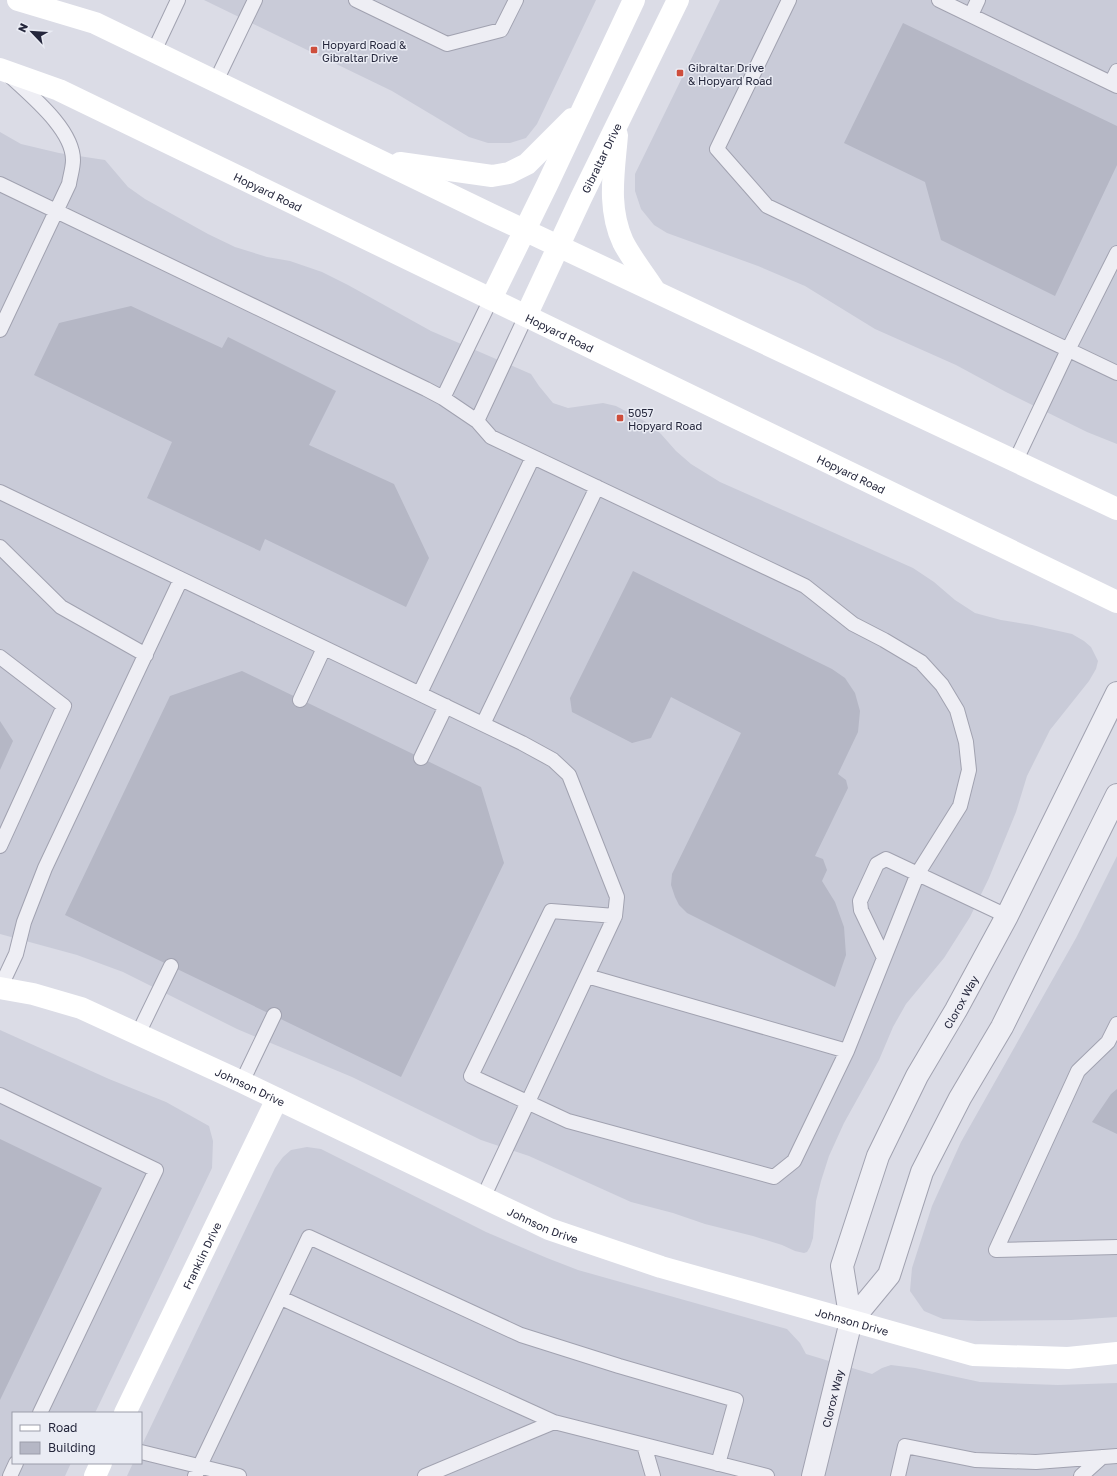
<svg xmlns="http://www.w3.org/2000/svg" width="1117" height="1476" viewBox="0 0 1117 1476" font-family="'Golos Text',sans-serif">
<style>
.built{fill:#c9cbd8}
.building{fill:#b5b7c5}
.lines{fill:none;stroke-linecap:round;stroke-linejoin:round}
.lane-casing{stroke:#a1a2b0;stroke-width:16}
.street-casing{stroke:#a1a2b0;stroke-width:24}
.lane{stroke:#eeeef4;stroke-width:14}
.street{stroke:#eeeef4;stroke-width:22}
.secondary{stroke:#fff;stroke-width:22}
.poi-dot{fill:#ce4e3c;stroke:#eaecf4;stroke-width:1.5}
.labels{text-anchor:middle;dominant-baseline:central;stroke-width:3;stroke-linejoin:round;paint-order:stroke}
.poi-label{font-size:11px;fill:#25273c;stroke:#eaecf4;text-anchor:start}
.street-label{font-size:11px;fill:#25273c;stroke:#eaecf4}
</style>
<rect width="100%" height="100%" fill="#dbdce6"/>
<path class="built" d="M204,0H596L537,124L526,138L510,143H488L469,137L392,91Z
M720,0H1117V444L1087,432L1006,392L956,365L875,329L805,286L758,266L667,233L654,225L641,209L635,191V174Z
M0,132L21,144L59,153L105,160L128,187L145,199L208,234L235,247L267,257L290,261L322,272L348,285L431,331L531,374L539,386L553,403L568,408L603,403L616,406L648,423L661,434L676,451L691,464L720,482L913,568L934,582L955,600L975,613L1001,620L1032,625L1072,634L1084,641L1091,647L1098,661L1096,669L1089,681L1050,730L1027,776L1016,812L989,878L970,917L944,958L906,1004L893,1027L879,1060L844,1123L829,1156L821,1181L816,1201L813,1238L810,1247L807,1252L804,1253L795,1251L782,1245L753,1236L705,1224L673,1213L631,1202L529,1156L481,1140L352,1077L237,1029L123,972L77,955L0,934Z
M1117,856V1317L1071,1320L978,1321L943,1319L924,1311L910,1291L912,1268L932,1206L961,1142L1076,938Z
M0,1030L109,1079L166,1102L209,1126L213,1141L212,1168L95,1413H13V1463H71L65,1476H0Z
M307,1147L321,1149L486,1232L547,1258L578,1270L787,1329L800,1343L806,1354L872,1374L882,1368L891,1365L915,1368L980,1382L1058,1385L1117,1383V1476H127L133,1463H141V1447L275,1168L283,1157L291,1150Z"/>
<path class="building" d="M903,23L1117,126V165L1055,296L941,240L925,182L844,143Z
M131,306L222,348L228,337L336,391L309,445L394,484L429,558L406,607L265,539L260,551L147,498L172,442L34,375L59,323Z
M633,571L832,669L845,678L855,693L860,711L858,732L838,774L846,780L848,788L815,856L823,859L827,870L822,881L835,902L844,927L846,955L835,987L687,913L679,905L675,897L671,885L672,874L741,733L671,697L651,738L632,743L572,712L570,698Z
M242,671L481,787L504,863L401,1077L65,915L170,696Z
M0,721L13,741L0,770Z
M1117,1089V1134L1092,1122L1111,1094Z
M0,1139L102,1188L0,1400Z"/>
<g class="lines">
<defs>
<path id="lane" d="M356,0L447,44L501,30L516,0
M789,0L717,149L767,206L1117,373
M939,0L1117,86
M971,15L978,0
M154,51L178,0
M216,81L255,0
M1111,83L1117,71
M0,184L426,389L443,398L477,421L491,437L805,586L853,624L884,640L921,662L942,685L957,710L966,742L969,770L960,806L918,873L847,1051L794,1161L774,1177L568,1121L471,1076L551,911L615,916
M0,330L69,184C70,177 73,168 73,160C73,129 30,95 9,75
M443,398L491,299
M477,421L526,316
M1016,460L1068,350L1117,253
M0,492L522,743L553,760L569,775L617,897L615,916L483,1198
M0,547L61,607L146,655
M0,657L64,706L0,846
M420,693L533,457
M300,700L324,648
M483,724L597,487
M421,758L446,706
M884,958L861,910L860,901L877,864L886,859L1007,916
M587,976L847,1051
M0,988L16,954L24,922L45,868L181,579
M1117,1024L1108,1042L1078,1071L996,1250L1117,1247
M138,1034L171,966
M242,1082L274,1015
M0,1095L156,1170L40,1413
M281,1298L554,1422L767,1476
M644,1445L653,1476
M141,1452L239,1476
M10,1476L16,1463
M195,1476L309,1237L521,1335L619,1366L736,1400L718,1464
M425,1476L554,1422
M898,1476L905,1446L975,1460L1036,1462L1117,1456
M1081,1476L1102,1457"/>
<g id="street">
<path d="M851,1321L889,1275L922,1172L960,1098L1002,1027L1117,795"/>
<path id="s1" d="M813,1476L851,1321L842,1266L878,1156L917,1076L956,1010L1007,916L1117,693"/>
</g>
</defs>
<use href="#lane" class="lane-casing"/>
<use href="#street" class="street-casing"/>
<use href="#lane" class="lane"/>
<use href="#street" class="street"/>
<g class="secondary">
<path d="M18,0L95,23L490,214L1117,509"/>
<path id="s2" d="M0,69L59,90L1117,602"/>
<path d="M617,135C614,172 607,207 623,242C631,258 645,275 655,291"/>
<path d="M400,163L492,176L509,173L527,164L572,119"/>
<path d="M491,299L547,185L634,0"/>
<path id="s3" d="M526,316L581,198L678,0"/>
<path id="s4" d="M0,988L33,994L81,1008L242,1082L549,1229L661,1267L973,1355L1068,1358L1117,1353"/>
<path id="s5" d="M125,1413L277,1099"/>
<path d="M95,1476L101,1463"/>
</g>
</g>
<g class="poi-dot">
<rect x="310" y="46" width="8" height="8" rx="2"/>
<rect x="676" y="69" width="8" height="8" rx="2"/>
<rect x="616" y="414" width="8" height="8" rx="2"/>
</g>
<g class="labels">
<g class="poi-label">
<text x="322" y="44">Hopyard Road &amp;<tspan x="322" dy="13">Gibraltar Drive</tspan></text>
<text x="688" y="67">Gibraltar Drive<tspan x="688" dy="13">&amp; Hopyard Road</tspan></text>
<text x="628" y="412">5057<tspan x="628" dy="13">Hopyard Road</tspan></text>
</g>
<g class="street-label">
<text stroke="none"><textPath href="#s3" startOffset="175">Gibraltar Drive</textPath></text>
<text stroke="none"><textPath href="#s2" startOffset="295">Hopyard Road</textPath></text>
<text stroke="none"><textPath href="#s2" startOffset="619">Hopyard Road</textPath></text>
<text stroke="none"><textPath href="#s2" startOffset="943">Hopyard Road</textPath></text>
<text stroke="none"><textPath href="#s1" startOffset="506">Clorox Way</textPath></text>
<text stroke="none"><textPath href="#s4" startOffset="270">Johnson Drive</textPath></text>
<text stroke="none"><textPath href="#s4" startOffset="594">Johnson Drive</textPath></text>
<text stroke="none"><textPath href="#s5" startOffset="175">Franklin Drive</textPath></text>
<text stroke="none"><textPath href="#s4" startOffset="918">Johnson Drive</textPath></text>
<text stroke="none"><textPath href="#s1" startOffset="80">Clorox Way</textPath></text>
</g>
</g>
<rect x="12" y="1412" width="130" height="52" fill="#eaecf4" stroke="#9b9daa"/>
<rect x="20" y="1425" width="20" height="6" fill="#ffffff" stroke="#9b9daa"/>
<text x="48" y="1432" font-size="12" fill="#25273c">Road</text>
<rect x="20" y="1442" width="20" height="12" fill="#b5b7c5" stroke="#9b9daa"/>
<text x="48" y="1452" font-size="12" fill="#25273c">Building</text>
<g transform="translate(32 32) rotate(295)" stroke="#eaecf4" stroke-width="3" paint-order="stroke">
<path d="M0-3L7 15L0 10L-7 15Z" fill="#25273c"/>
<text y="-6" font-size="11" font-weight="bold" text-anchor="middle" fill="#25273c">N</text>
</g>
</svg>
